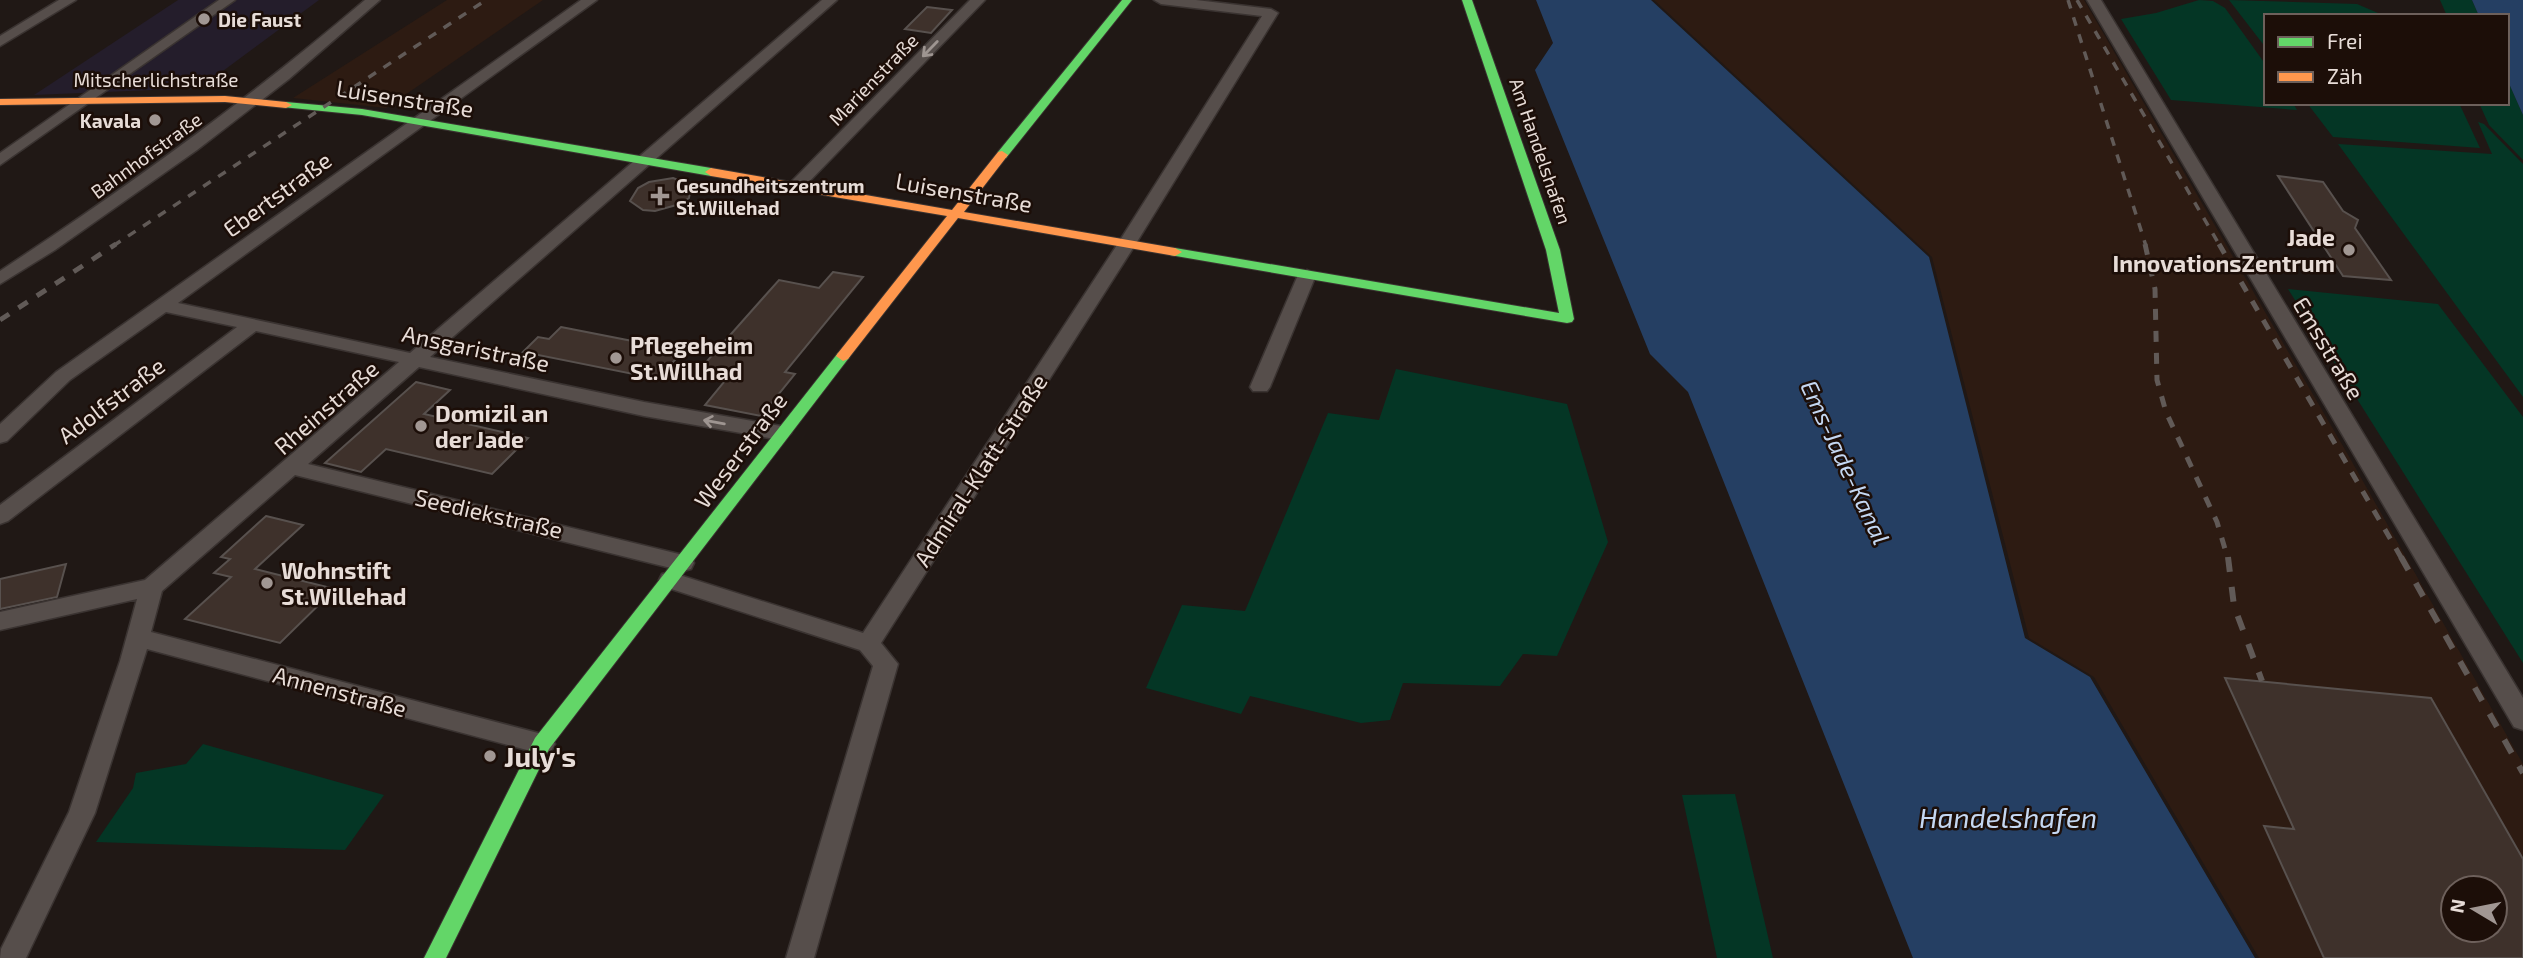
<svg xmlns="http://www.w3.org/2000/svg" width="2523" height="958" viewBox="0 0 2523 958" font-family="'Exo 2',sans-serif">
<style>
.commercial{fill:#241d2b}
.built{fill:#2d1b12;fill-rule:evenodd}
.green{fill:#043625}
.water{fill:#253f63}
.building{fill:#3e312b;stroke:#58514e;stroke-width:2;fill-rule:evenodd}
.lines{fill:none;stroke-linecap:round;stroke-linejoin:round}
.street-casing{stroke:#3a3331;stroke-width:3}
.fast-casing{stroke:#3a3331;stroke-width:2}
.slow-casing{stroke:#3a3331;stroke-width:2}
.street{fill:#564e4b;fill-rule:evenodd}
.fast{fill:#63d668;fill-rule:evenodd}
.slow{fill:#ff974d;fill-rule:evenodd}
.rail-far2{stroke:#615a57;stroke-width:3.5;stroke-dasharray:9 9;stroke-linecap:butt}
.rail-far1{stroke:#615a57;stroke-width:5;stroke-dasharray:11 11;stroke-linecap:butt}
.rail{stroke:#615a57;stroke-width:6;stroke-dasharray:15 15;stroke-linecap:butt}
.oneway{stroke:#9e9591}
.poi-dot{fill:#a19793;stroke:#1c0e08;stroke-width:2.5}
.labels{text-anchor:middle;dominant-baseline:central;stroke-width:5;stroke-linejoin:round;paint-order:stroke}
.far-poi-label{font-size:19px;font-weight:bold;fill:#e7dcd7;stroke:#1c0e08;text-anchor:start}
.far-street-label{font-size:19px;fill:#e7dcd7;stroke:#1c0e08}
.street-label{font-size:23px;fill:#e7dcd7;stroke:#1c0e08}
.poi-label{font-size:23px;font-weight:bold;fill:#e7dcd7;stroke:#1c0e08;text-anchor:start}
.water-label{font-size:24px;font-style:italic;fill:#c4d7f2;stroke:#1c0e08}
.near-poi-label{font-size:28px;font-weight:bold;fill:#e7dcd7;stroke:#1c0e08;text-anchor:start}
.near-water-label{font-size:28px;font-style:italic;fill:#c4d7f2;stroke:#1c0e08}
</style>
<rect width="100%" height="100%" fill="#201815"/>
<path class="commercial" d="M178,0H319L200,88L34,95Z"/>
<path class="built" d="M447,0H543L386,108L293,98Z
M1654,0H2084L2347,453L2523,764V958H2259L2094,677L2029,638L1932,257ZM2453,888H2495V930H2453Z"/>
<path class="green" d="M2199,0L2213,1L2225,8L2266,65V103H2293L2297,110L2171,100L2121,19L2156,13Z
M2229,0L2357,4L2385,16H2266V48Z
M2440,0H2472L2479,16H2447Z
M2507,79L2523,115V160L2489,125L2479,103H2507Z
M2307,103H2459L2480,148L2333,137Z
M2478,122L2484,124L2523,164V397L2338,144L2492,154Z
M2288,289L2438,304L2523,417V663Z
M1396,369L1567,404L1608,542L1557,656L1523,654L1500,686L1403,683L1390,720L1361,723L1250,696L1241,714L1146,688L1182,605L1245,611L1328,413L1379,420Z
M203,744L384,795L345,850L96,842L133,788L136,773L186,764Z
M1735,794L1773,958H1717L1682,795Z"/>
<path class="water" d="M1536,0H1651L1929,257L2025,638L2090,677L2255,958H1913L1688,392L1650,354L1535,70L1553,43Z
M2472,0H2523V115L2507,79V16H2479Z"/>
<path class="building" d="M927,7L952,10L931,33L905,29Z
M2278,176L2323,182L2343,211L2358,220L2355,228L2391,280L2343,276Z
M673,178L691,185L689,198L680,204L655,211L643,210L630,201L638,188L649,182Z
M833,272L863,277L785,372L795,374L761,416L705,405L729,376L699,370L779,280L819,288Z
M561,327L683,351L658,379L523,352L538,337L549,339Z
M416,382L450,390L424,414L528,438L492,474L386,449L361,472L325,463Z
M266,516L303,525L255,569L335,589L280,643L185,619L231,577L214,573L230,559L221,557Z
M66,564L57,597L0,609V579Z
M2225,678L2431,698L2523,859V958H2324L2264,826L2294,829ZM2453,888H2495V930H2453Z"/>
<g class="lines">
<defs>
<path id="street" d="M59,0H76L0,46V36Z
M219,0H235L0,165V153Z
M365,0H380L289,79L197,150L55,250L0,284V271C127,187 249,99 365,0Z
M581,0H597L178,303L410,353L822,0H837L430,357L644,402L781,426L791,433L781,440L644,416L419,367L308,464L683,555L691,557L694,563L691,569L683,571L295,475L162,591L151,632L542,734L551,737L555,744L551,751L542,754L147,649L95,813L26,958H0L1,949L69,812L120,661L137,599L0,630V612L145,580L399,362L256,331L8,521L0,524V505L237,327L166,312L70,380L7,441L0,443V424L56,372Z
M970,0H985L802,189H790V183Z
M1154,0H1196L1271,9L1278,13L1135,245L881,643L898,664L814,958H786L873,666L860,650L662,586L659,580L662,574L670,572L863,633L1117,245L1262,16L1161,4Z
M2087,0H2101L2523,698V730L2514,727Z
M1307,270L1316,275L1270,387L1267,391H1253L1250,387L1298,275Z"/>
<path id="fast" d="M1122,0H1132L1006,158H998V152Z
M1462,0H1472L1560,250L1574,319L1572,322L1567,323L1170,255L1168,252L1175,248L1559,313L1546,250Z
M286,102L362,109L711,168L717,172L711,176L362,115L282,107V103Z
M843,351L850,356L848,359L549,749L446,958H424L535,738L838,353Z"/>
<path id="slow" d="M225,96L286,102L292,105L286,108L225,102L0,105V99Z
M1002,151L1008,155L964,212L1175,248L1182,252L1175,256L958,218L848,359L843,361L836,356L838,353L947,216L711,176L705,172L711,168L952,210L998,152Z"/>
</defs>
<use href="#street" class="street-casing"/>
<use href="#fast" class="fast-casing"/>
<use href="#slow" class="slow-casing"/>
<use href="#street" class="street"/>
<use href="#fast" class="fast"/>
<use href="#slow" class="slow"/>
<path class="rail-far2" d="M2068,0L2146,246
M2077,0L2220,246
M113,246L486,0"/>
<path class="rail-far1" d="M2145,244L2155,289L2157,380L2166,412L2217,522L2228,559
M2219,244L2402,559
M0,320L116,244"/>
<path class="rail" d="M2228,557L2234,606L2262,681
M2401,557L2523,773"/>
</g>
<defs><path id="oneway-shaft" d="M-6 0H5M1.5-3L5.5 0L1.5 3" fill="none" stroke-width="1.6" stroke-linecap="round" stroke-linejoin="round" transform="scale(1.75)"/></defs>
<g class="oneway">
<use href="#oneway-shaft" transform="translate(930 49) rotate(134)"/>
<use href="#oneway-shaft" transform="translate(714 422) rotate(-170)"/>
</g>
<g class="poi-dot">
<circle cx="204" cy="19" r="7"/>
<circle cx="155" cy="120" r="7"/>
<path d="M656.5 185.5h7v7h7v7h-7v7h-7v-7h-7v-7h7z"/>
<circle cx="2349" cy="250" r="7"/>
<circle cx="616" cy="358" r="7"/>
<circle cx="421" cy="426" r="7"/>
<circle cx="267" cy="583" r="7"/>
<circle cx="490" cy="756" r="7"/>
</g>
<g class="labels">
<g class="far-poi-label">
<text x="218" y="19">Die Faust</text>
<text x="141" y="120" text-anchor="end">Kavala</text>
<text x="676" y="185">Gesundheitszentrum<tspan x="676" dy="22">St.Willehad</tspan></text>
</g>
<g class="far-street-label">
<text x="156" y="79">Mitscherlichstraße</text>
<text transform="translate(873 79) rotate(-46)">Marienstraße</text>
<text transform="translate(1541 151) rotate(71)">Am Handelshafen</text>
<text transform="translate(146 155) rotate(-36)">Bahnhofstraße</text>
</g>
<g class="street-label">
<text transform="translate(405 98) rotate(9)">Luisenstraße</text>
<text transform="translate(964 192) rotate(10)">Luisenstraße</text>
<text transform="translate(277 194) rotate(-36)">Ebertstraße</text>
<text transform="translate(476 348) rotate(12)">Ansgaristraße</text>
<text transform="translate(2329 348) rotate(59)">Emsstraße</text>
<text transform="translate(111 400) rotate(-37)">Adolfstraße</text>
<text transform="translate(326 407) rotate(-41)">Rheinstraße</text>
<text transform="translate(740 450) rotate(-53)">Weserstraße</text>
<text transform="translate(980 470) rotate(-57)">Admiral-Klatt-Straße</text>
<text transform="translate(489 513) rotate(13)">Seediekstraße</text>
<text transform="translate(340 691) rotate(15)">Annenstraße</text>
</g>
<g class="poi-label">
<text x="2335" y="237" text-anchor="end">Jade<tspan x="2335" dy="26">InnovationsZentrum</tspan></text>
<text x="630" y="345">Pflegeheim<tspan x="630" dy="26">St.Willhad</tspan></text>
<text x="435" y="413">Domizil an<tspan x="435" dy="26">der Jade</tspan></text>
<text x="281" y="570">Wohnstift<tspan x="281" dy="26">St.Willehad</tspan></text>
</g>
<g class="water-label">
<text transform="translate(1846 462) rotate(65)">Ems-Jade-Kanal</text>
</g>
<g class="near-poi-label">
<text x="504" y="756">July's</text>
</g>
<g class="near-water-label">
<text x="2008" y="817">Handelshafen</text>
</g>
</g>
<rect x="2264" y="14" width="245" height="91" fill="#1c0e08" stroke="#6d605b" stroke-width="2"/>
<rect x="2278" y="37" width="35" height="10" fill="#63d668" stroke="#6d605b" stroke-width="2"/>
<text x="2327" y="49" font-size="21" fill="#e7dcd7">Frei</text>
<rect x="2278" y="72" width="35" height="10" fill="#ff974d" stroke="#6d605b" stroke-width="2"/>
<text x="2327" y="84" font-size="21" fill="#e7dcd7">Zäh</text>
<g transform="translate(2474 909) rotate(280)"><circle r="33" fill="#1c0e08" stroke="#6d605b" stroke-width="2"/>
<path d="M0-5L12 26L0 18L-12 26Z" fill="#a19793"/>
<text y="-10" font-size="19" font-weight="bold" text-anchor="middle" fill="#e7dcd7">N</text>
</g>
</svg>
